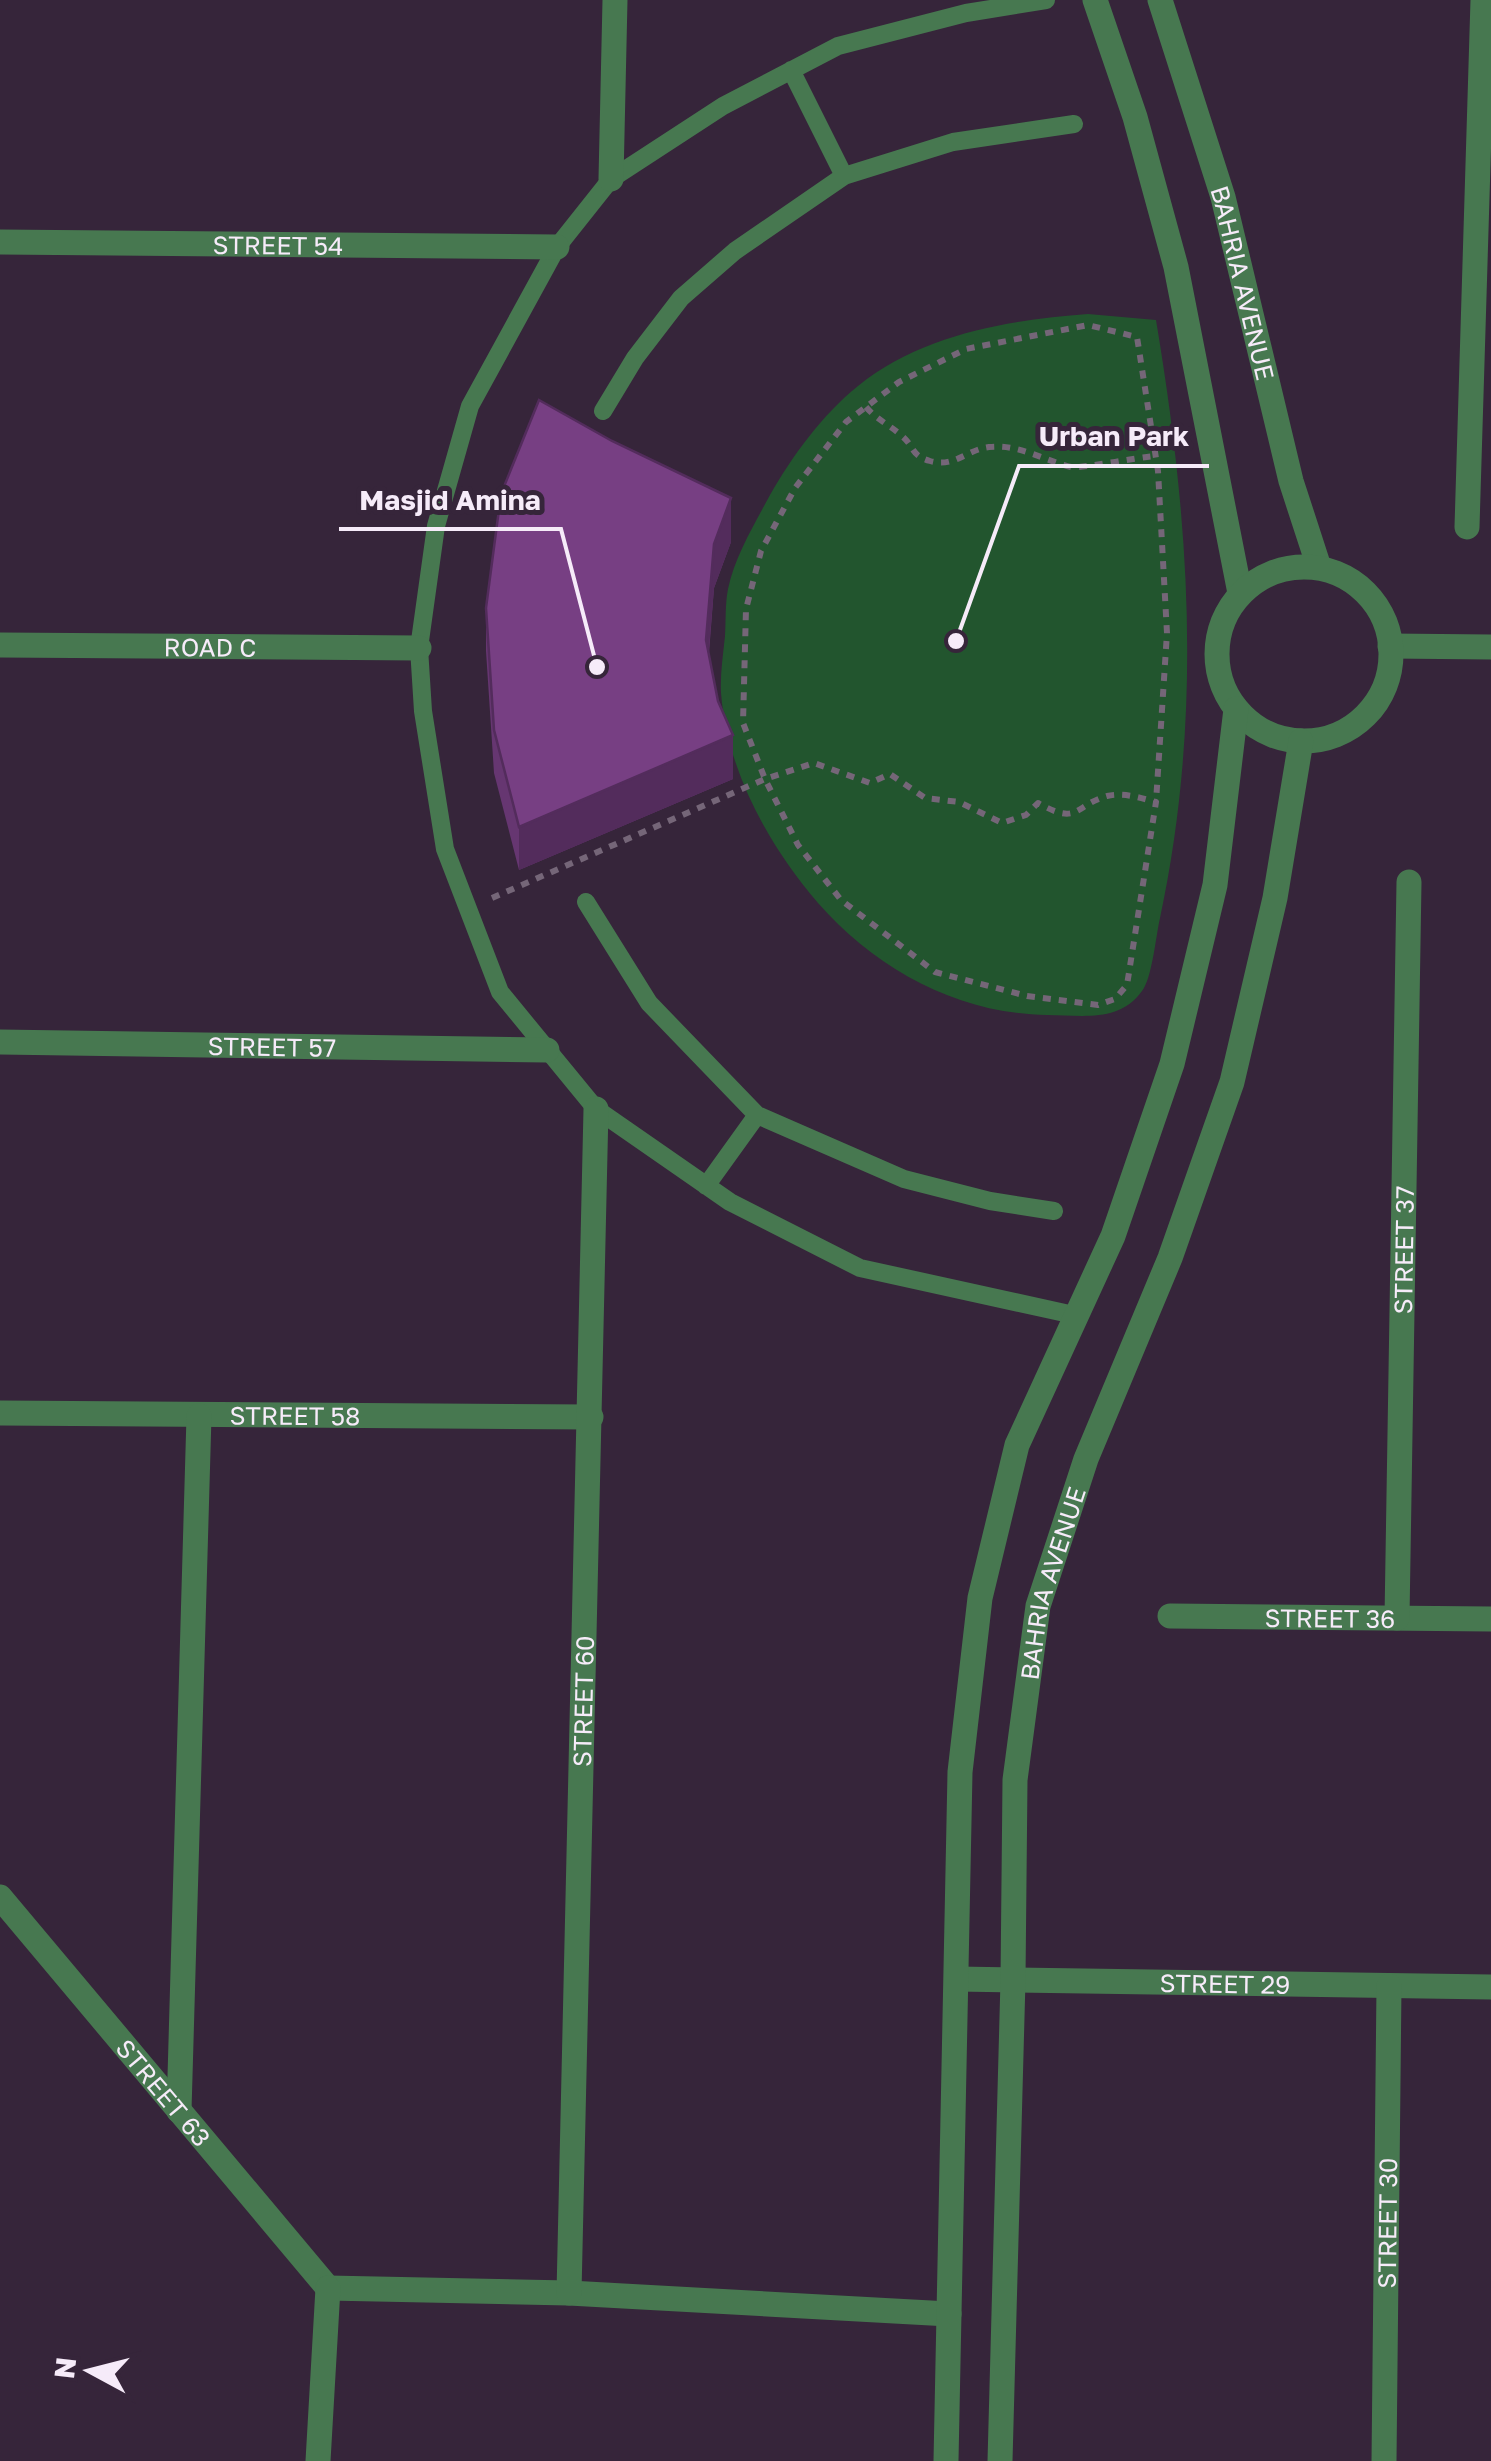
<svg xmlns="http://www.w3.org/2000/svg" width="1491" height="2461" viewBox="0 0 1491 2461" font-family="'Golos Text',sans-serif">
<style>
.green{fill:#22552e}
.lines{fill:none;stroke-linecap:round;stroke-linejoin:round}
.path{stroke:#756678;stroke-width:6;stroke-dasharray:8 8;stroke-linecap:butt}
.service{stroke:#477850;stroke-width:18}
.minor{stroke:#477850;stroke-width:25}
.tertiary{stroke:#477850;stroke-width:25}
.wall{fill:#663671}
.shaded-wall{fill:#532c5c}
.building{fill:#773f83;stroke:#532c5c;stroke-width:2.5}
.labels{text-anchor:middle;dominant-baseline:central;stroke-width:10;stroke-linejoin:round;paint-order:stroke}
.street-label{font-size:25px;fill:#f6ebf9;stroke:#36253a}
.leader{fill:none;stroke:#f6ebf9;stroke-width:4}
.callout-dot{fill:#f6ebf9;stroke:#36253a;stroke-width:4}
.callout-label{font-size:28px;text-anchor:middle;font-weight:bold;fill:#f6ebf9;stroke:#36253a;stroke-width:10;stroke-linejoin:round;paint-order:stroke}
</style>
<rect width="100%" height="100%" fill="#36253a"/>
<path class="green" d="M1088,314L1156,320C1190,523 1203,716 1160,918C1156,935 1152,979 1142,991C1119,1023 1082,1015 1047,1015C958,1014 876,969 818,903C768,845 727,770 721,693C720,675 723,655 725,636C726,621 725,604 728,589C735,556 754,525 770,495C793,455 822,415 858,386C922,334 1009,320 1088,314Z"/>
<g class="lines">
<path class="path" d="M866,407C877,420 890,425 902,436C915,447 910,455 930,461C954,468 966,450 989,447C1019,444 1043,460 1071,467C1078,469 1140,457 1156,456
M492,898L765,779L814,763L870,783L890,774L925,798L959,802L1002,823L1026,815L1038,803C1079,826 1073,806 1107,796C1124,792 1140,798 1156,802L1127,985L1115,999L1098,1005L1027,996L935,972L841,900L798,845L765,779L743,723L746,609L761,551L795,488L846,422L899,382L966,349L1088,325L1137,337L1158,471L1167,633L1156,802"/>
<path class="service" d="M1046,0L966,13L838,46L723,106L611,179L557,247L470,406L436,526L419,648L423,711L445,849L500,992L596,1109L730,1202L860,1268L1074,1315
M791,70L844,176
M603,411L635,358L681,298L735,251L844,176L953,142L1074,124
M586,902L649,1003L757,1115L904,1179L990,1201L1054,1211
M706,1186L757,1115"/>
<g class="minor">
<path d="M611,179L615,0"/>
<path id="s1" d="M0,242L557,247"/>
<path d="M1467,527L1483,0"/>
<path id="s2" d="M0,645L419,648"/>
<path d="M1390,646L1491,647"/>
<path id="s3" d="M0,1042L547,1050"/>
<path id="s4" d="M0,1413L591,1417"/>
<path id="s5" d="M1170,1616L1491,1619"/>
<path id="s6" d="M1397,1618L1409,882"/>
<path id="s7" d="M0,1897L328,2288"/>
<path id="s8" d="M957,1979L1491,1987"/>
<path d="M179,2111L199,1416"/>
<path d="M328,2288L569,2293L949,2314"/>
<path id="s9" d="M569,2293L596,1109"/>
<path d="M318,2461L328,2288"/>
<path id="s10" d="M1384,2461L1389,1986"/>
</g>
<g class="tertiary">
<path d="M1095,0L1135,117L1176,267L1240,593"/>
<path id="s11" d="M1160,0L1223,197L1291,481L1319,567"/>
<circle cx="1304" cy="654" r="87"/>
<path d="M946,2461L960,1772L980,1598L1017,1445L1113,1236L1172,1064L1215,885L1236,709"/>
<path id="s12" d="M1000,2461L1013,1980L1015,1780L1038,1606L1086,1459L1170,1258L1232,1082L1275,898L1301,741"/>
</g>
</g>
<path class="wall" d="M731,542L714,588L709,653L733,779L519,870L494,773L486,651V608Z"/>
<path class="shaded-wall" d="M731,498V542L714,588L706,684V640L714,544Z
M733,735V779L519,870V827Z"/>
<path class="building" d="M539,400L612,441L731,498L714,544L706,640L718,701L733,735L519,827L494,730L486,608L501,494Z"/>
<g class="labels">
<g class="street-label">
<text stroke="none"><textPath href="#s1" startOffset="278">STREET 54</textPath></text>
<text stroke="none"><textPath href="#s11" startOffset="295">BAHRIA AVENUE</textPath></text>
<text stroke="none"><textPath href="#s2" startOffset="210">ROAD C</textPath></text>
<text stroke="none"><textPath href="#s3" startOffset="272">STREET 57</textPath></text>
<text stroke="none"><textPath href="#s6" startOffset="368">STREET 37</textPath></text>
<text stroke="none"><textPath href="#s4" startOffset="295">STREET 58</textPath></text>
<text stroke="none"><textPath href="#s12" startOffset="882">BAHRIA AVENUE</textPath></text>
<text stroke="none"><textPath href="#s5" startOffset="160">STREET 36</textPath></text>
<text stroke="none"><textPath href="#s9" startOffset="592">STREET 60</textPath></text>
<text stroke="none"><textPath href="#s8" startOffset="268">STREET 29</textPath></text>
<text stroke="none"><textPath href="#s7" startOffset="255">STREET 63</textPath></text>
<text stroke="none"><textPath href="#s10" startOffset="238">STREET 30</textPath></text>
</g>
</g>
<path class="leader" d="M956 641L1019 466H1209M597 667L561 529H339"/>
<g class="callout-dot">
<circle cx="956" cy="641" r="10"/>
<circle cx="597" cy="667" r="10"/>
</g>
<g class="callout-label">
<text x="1114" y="446">Urban Park</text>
<text x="450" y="510">Masjid Amina</text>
</g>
<g transform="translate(90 2371) rotate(277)" stroke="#36253a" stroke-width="8" paint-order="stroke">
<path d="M0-8L18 38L0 25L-18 38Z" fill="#f6ebf9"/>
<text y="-15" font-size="28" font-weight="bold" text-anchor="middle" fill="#f6ebf9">N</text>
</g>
</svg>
